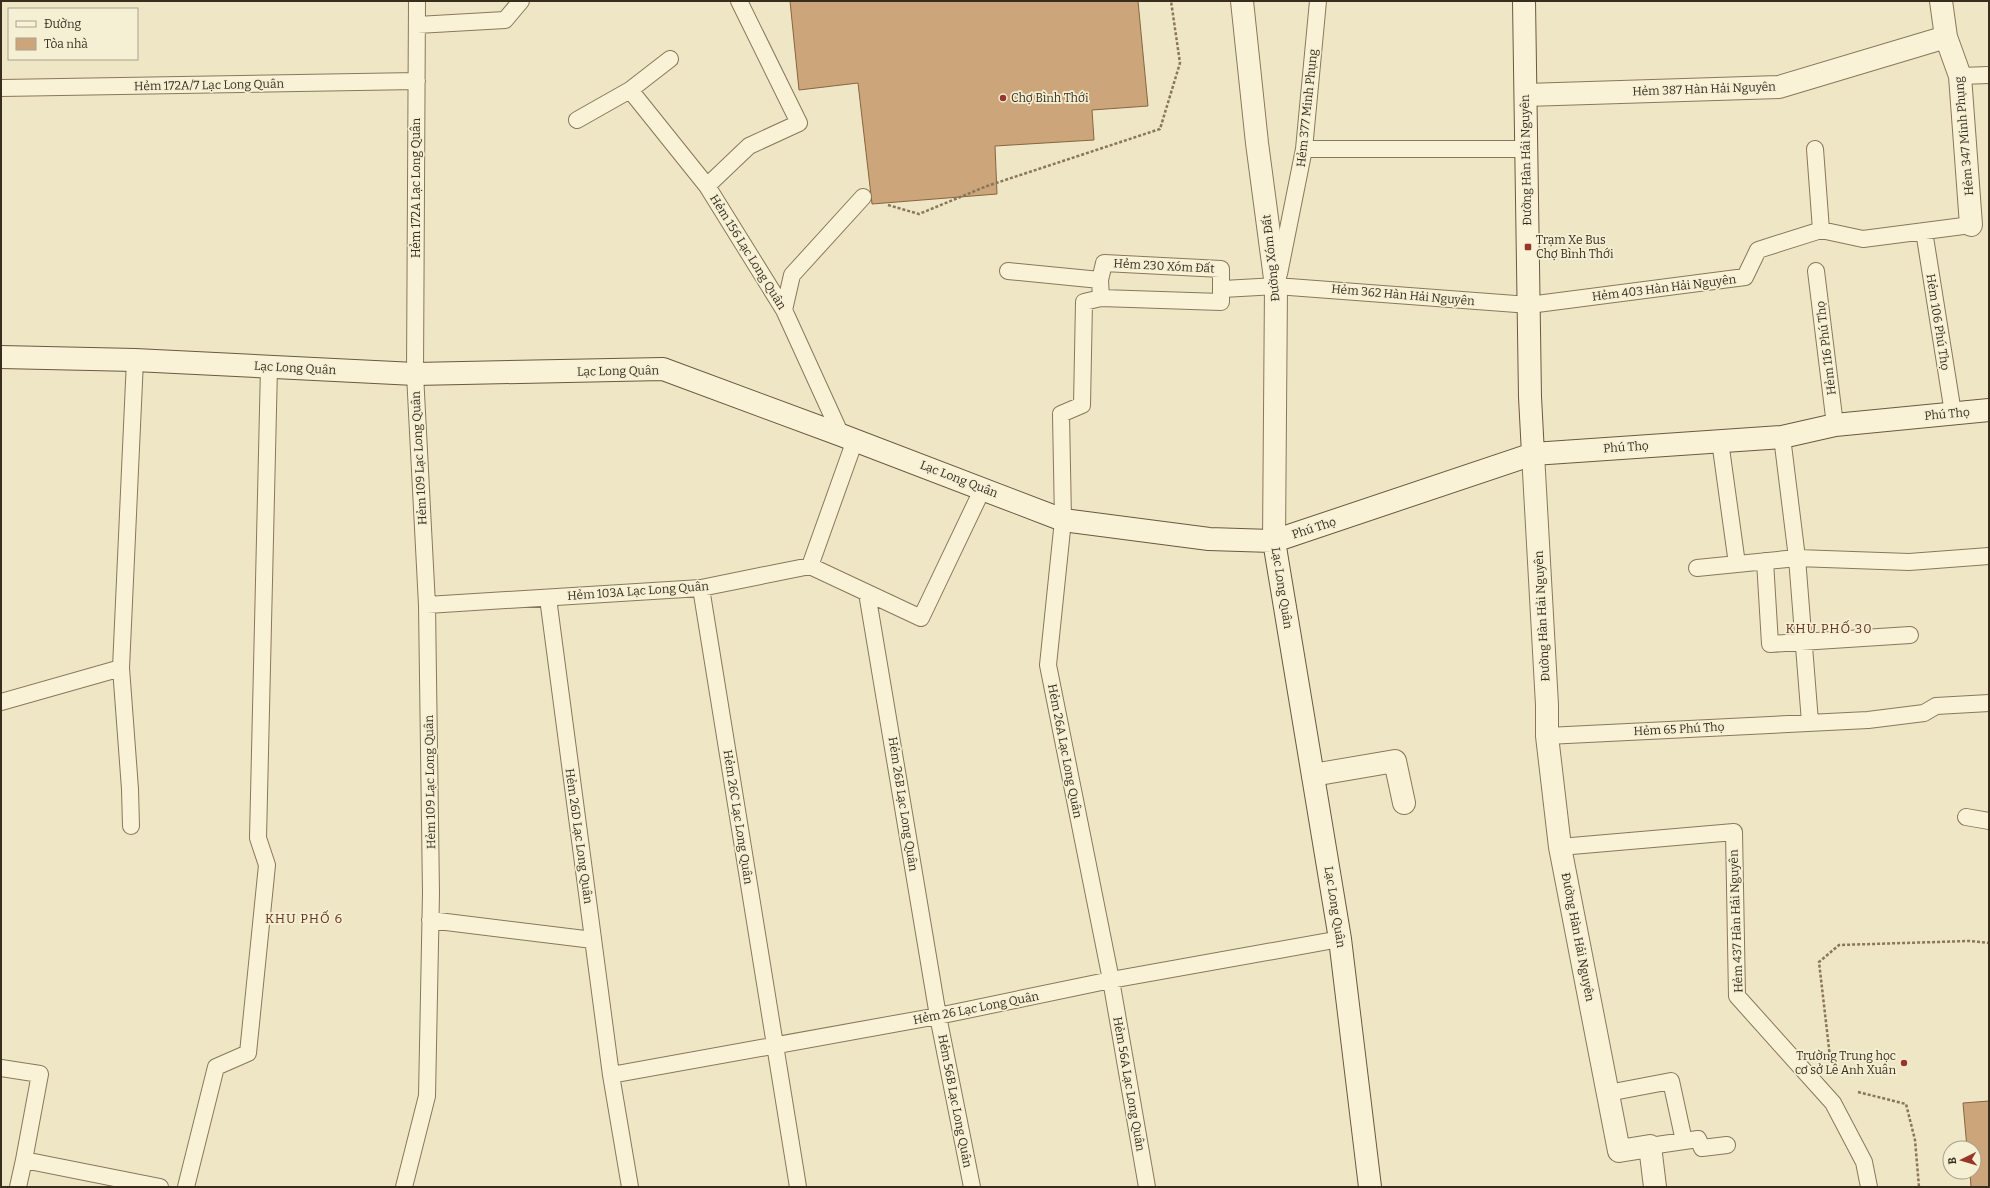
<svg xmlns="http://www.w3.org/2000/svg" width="1990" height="1188" viewBox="0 0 1990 1188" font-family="Bitter,serif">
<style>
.building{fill:#cca57a;stroke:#876540}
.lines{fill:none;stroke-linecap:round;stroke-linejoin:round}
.lane-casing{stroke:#88785b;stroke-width:18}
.street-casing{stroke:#88785b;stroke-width:24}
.secondary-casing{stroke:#6a593e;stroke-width:24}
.path{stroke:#88785b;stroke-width:2.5;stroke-dasharray:3 2;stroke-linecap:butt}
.lane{stroke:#f9f2d7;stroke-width:16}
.street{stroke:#f9f2d7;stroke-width:22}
.secondary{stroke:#f9f2d7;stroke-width:22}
.poi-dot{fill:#97362b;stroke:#f5efd4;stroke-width:1.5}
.labels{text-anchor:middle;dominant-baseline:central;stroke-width:3.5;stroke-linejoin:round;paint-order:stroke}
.street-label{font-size:12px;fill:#392e1e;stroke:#f5efd4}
.poi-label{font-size:12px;fill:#392e1e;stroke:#f5efd4;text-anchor:start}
.neighbourhood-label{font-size:13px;letter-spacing:1px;fill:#65351e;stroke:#f5efd4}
</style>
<rect width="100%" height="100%" fill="#eee6c4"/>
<path class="building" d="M790,1H1138L1148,106L1092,110L1094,140L995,146L997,194L872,204L858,83L799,90Z
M1989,1101V1187H1971L1970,1172H1974V1148H1967L1963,1103Z"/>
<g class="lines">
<defs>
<path id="lane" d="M739,1L799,123L749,146L707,186L784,310L841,435
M417,25L505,20L521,1
M1960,76L1989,75
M1,88L417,81
M630,90L707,186
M577,120L630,90L670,59
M1304,149H1526
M1815,149L1821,230
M1924,231L1953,413
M1104,263L1221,269V302L1101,298L1100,280Z
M1008,271L1100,280
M1816,271L1835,425
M1279,274L1304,149L1318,1
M1223,289L1276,286L1529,305L1745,277L1758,250L1821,230L1863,239L1971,225
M1101,298L1084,302L1082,405L1061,414L1063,520L1048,665L1111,980L1147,1187
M784,310L792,275L863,197
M1782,437L1797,558L1810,722
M1720,441L1737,564
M1765,561L1770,644L1910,635
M810,566L921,618L983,488
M1697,568L1797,558L1909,562L1989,556
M701,588L798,1187
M867,593L938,1016L972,1187
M548,598L611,1075L630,1187
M427,605L701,588L810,566L855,440
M121,668L130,789L131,826
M1,702L121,668L135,360
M1547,736L1868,720L1924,713L1936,706L1989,703
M1966,817L1989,821
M1560,847L1734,832L1737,996L1833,1103L1864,1162L1869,1187
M430,920L593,940
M1,1068L40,1074L24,1160L160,1187
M611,1075L938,1016L1111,980L1340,939
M1608,1093L1671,1081L1684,1141
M1650,1146L1698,1139L1702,1148L1727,1145
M18,1187L24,1160
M186,1187L216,1067L248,1053L267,865L258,838L269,367
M404,1187L427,1096L431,893L427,605L415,374L417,1"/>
<path id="street" d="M1242,1L1257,143L1276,286L1274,541
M1941,1L1946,37L1960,76L1971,225
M1526,95L1779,87L1946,37
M1533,454L1547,705V736L1560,847L1619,1151L1650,1146L1655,1187
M1313,775L1395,761L1404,803"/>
<path id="secondary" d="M1524,1L1530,397L1533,454
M1,357L135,360L415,374L663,369L841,435L1063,520L1209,539L1274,541L1533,454L1782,437L1835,425L1989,410
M1274,541L1340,939L1370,1187"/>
</defs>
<use href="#lane" class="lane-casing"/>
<use href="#street" class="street-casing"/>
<use href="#secondary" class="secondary-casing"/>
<path class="path" d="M888,205L919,214L987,186L1160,129L1180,63L1171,1
M1830,1057L1819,962L1839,945L1969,941L1989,943
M1858,1092L1906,1104L1915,1140L1919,1187"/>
<use href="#lane" class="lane"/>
<use href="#street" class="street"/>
<use href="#secondary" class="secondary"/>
</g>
<g class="poi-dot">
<circle cx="1003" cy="98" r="4"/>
<rect x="1524" y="243" width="8" height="8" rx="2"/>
<circle cx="1904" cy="1063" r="4"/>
</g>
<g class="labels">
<g class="street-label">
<text transform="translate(209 85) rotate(-1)">Hẻm 172A/7 Lạc Long Quân</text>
<text transform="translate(1704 89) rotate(-2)">Hẻm 387 Hàn Hải Nguyên</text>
<text transform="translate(1307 108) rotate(-84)">Hẻm 377 Minh Phụng</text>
<text transform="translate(1964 136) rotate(-95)">Hẻm 347 Minh Phụng</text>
<text transform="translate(1526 160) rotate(-91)">Đường Hàn Hải Nguyên</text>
<text transform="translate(416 188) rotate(-90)">Hẻm 172A Lạc Long Quân</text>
<text transform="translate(748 252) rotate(58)">Hẻm 156 Lạc Long Quân</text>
<text transform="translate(1271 258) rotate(-96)">Đường Xóm Đất</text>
<text transform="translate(1164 266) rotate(3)">Hẻm 230 Xóm Đất</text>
<text transform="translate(1664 288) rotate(-7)">Hẻm 403 Hàn Hải Nguyên</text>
<text transform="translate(1403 295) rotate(5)">Hẻm 362 Hàn Hải Nguyên</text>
<text transform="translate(1938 322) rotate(81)">Hẻm 106 Phú Thọ</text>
<text transform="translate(1826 348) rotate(-97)">Hẻm 116 Phú Thọ</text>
<text transform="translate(295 368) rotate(3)">Lạc Long Quân</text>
<text transform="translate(618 371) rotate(-1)">Lạc Long Quân</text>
<text transform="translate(1947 414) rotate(-5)">Phú Thọ</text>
<text transform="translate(1626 447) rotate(-4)">Phú Thọ</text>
<text transform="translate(419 458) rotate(-93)">Hẻm 109 Lạc Long Quân</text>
<text transform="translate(959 479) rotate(21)">Lạc Long Quân</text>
<text transform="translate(1314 528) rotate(-18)">Phú Thọ</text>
<text transform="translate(1282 588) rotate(81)">Lạc Long Quân</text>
<text transform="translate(638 591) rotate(-4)">Hẻm 103A Lạc Long Quân</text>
<text transform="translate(1542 616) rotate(-93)">Đường Hàn Hải Nguyên</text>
<text transform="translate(1679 729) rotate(-3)">Hẻm 65 Phú Thọ</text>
<text transform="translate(1065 751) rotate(79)">Hẻm 26A Lạc Long Quân</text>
<text transform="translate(430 782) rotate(-91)">Hẻm 109 Lạc Long Quân</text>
<text transform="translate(903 804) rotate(81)">Hẻm 26B Lạc Long Quân</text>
<text transform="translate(738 817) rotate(81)">Hẻm 26C Lạc Long Quân</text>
<text transform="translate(579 836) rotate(82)">Hẻm 26D Lạc Long Quân</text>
<text transform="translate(1335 907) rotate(81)">Lạc Long Quân</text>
<text transform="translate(1736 921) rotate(-92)">Hẻm 437 Hàn Hải Nguyên</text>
<text transform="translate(1578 937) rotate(79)">Đường Hàn Hải Nguyên</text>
<text transform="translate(976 1008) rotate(-11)">Hẻm 26 Lạc Long Quân</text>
<text transform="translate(1129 1084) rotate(80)">Hẻm 56A Lạc Long Quân</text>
<text transform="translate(955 1101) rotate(79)">Hẻm 56B Lạc Long Quân</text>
</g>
<g class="poi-label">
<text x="1011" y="98">Chợ Bình Thới</text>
<text x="1536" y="240">Trạm Xe Bus<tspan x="1536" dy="14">Chợ Bình Thới</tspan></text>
<text x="1896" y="1056" text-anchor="end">Trường Trung học<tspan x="1896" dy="14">cơ sở Lê Anh Xuân</tspan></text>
</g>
<g class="neighbourhood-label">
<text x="1829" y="628">KHU PHỐ 30</text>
<text x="304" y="918">KHU PHỐ 6</text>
</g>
</g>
<rect width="1990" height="1188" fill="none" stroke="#392e1e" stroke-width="4"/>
<rect x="8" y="8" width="130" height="52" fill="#f5efd4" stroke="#aaa28b"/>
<rect x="16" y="21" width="20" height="6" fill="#f9f2d7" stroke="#aaa28b"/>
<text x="44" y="28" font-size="12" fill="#392e1e">Đường</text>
<rect x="16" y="38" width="20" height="12" fill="#cca57a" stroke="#aaa28b"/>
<text x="44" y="48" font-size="12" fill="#392e1e">Tòa nhà</text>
<g transform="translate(1962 1160) rotate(265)"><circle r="19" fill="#f5efd4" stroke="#aaa28b"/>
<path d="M0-3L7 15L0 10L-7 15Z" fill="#97362b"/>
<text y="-6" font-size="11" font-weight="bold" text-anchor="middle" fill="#392e1e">B</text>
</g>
</svg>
